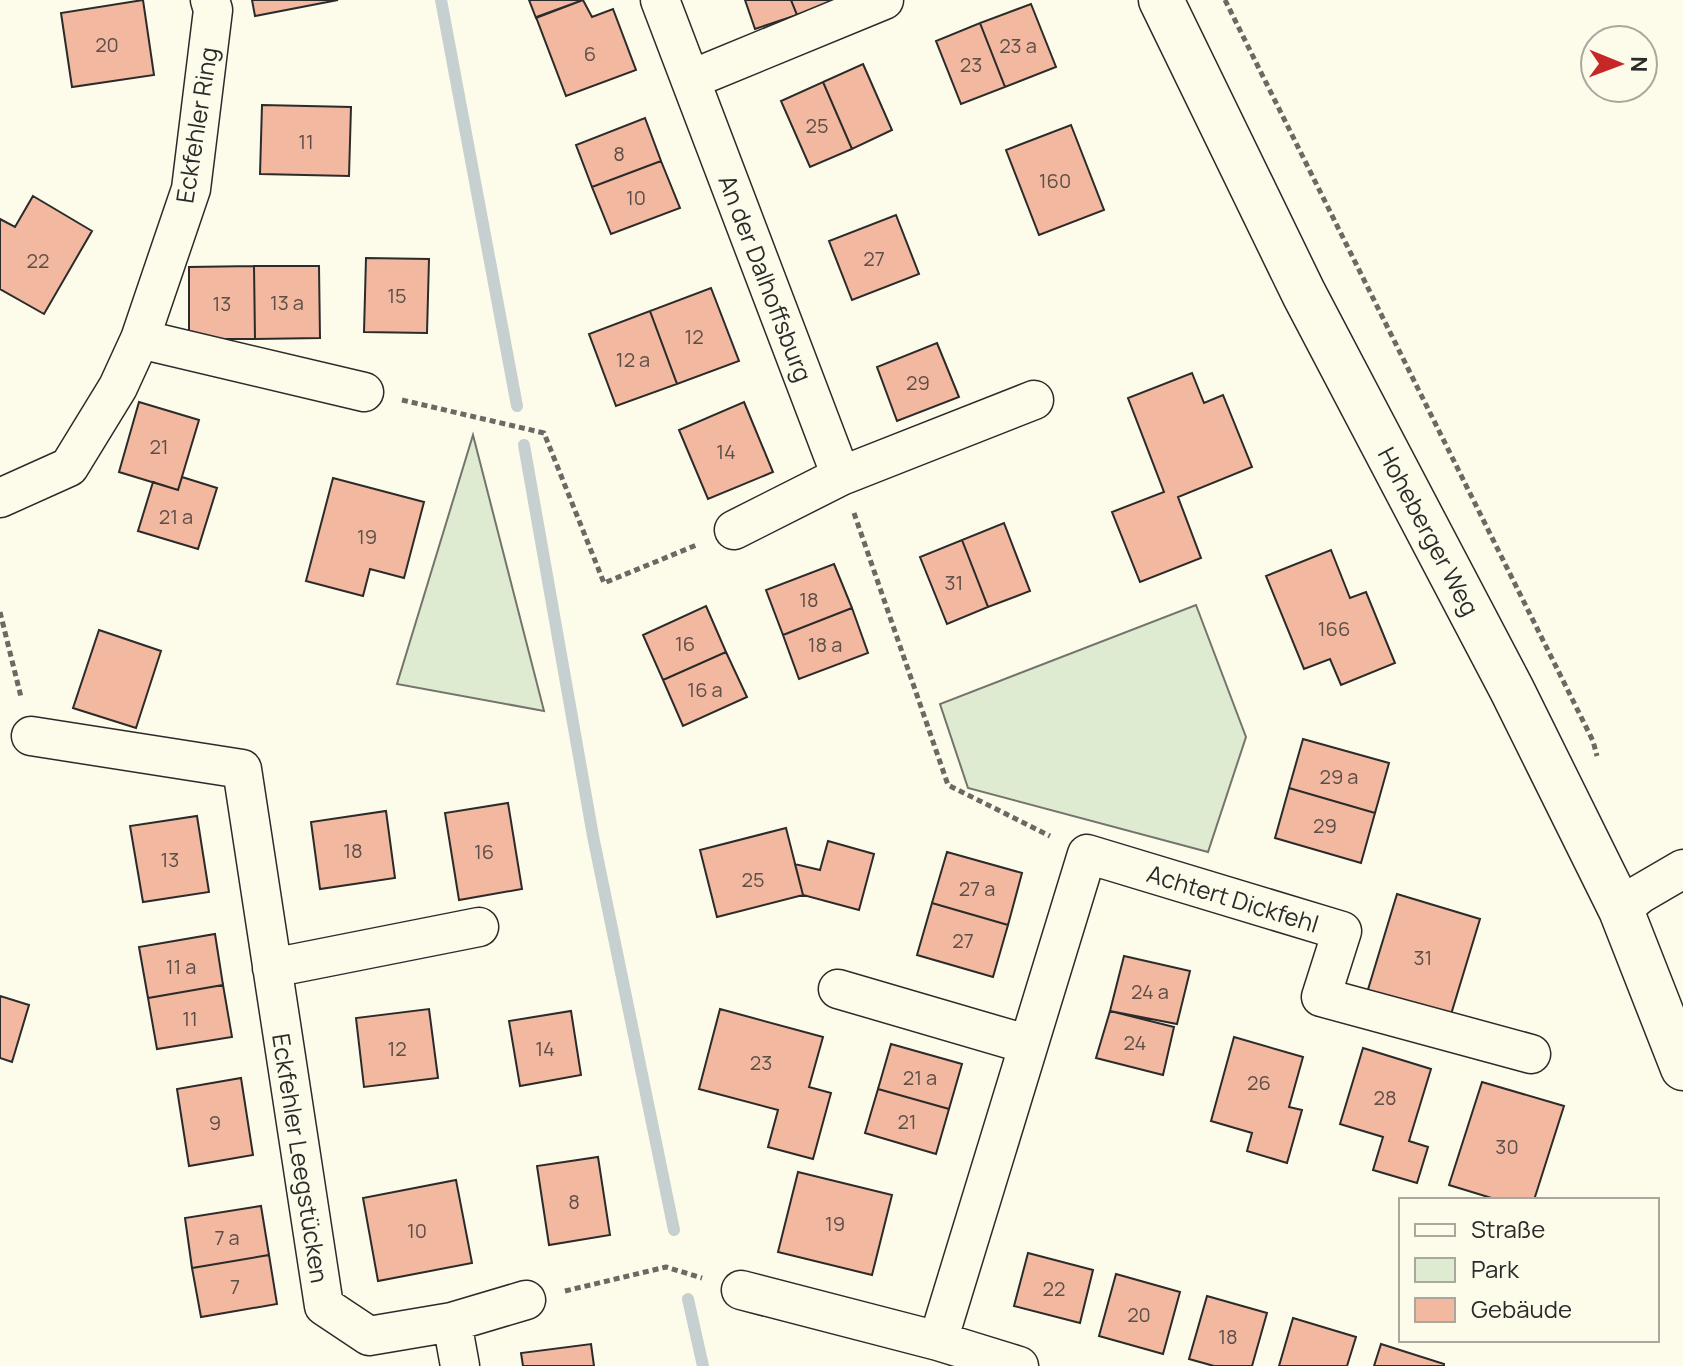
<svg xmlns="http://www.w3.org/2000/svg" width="1683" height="1366" viewBox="0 0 1683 1366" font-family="Manrope,sans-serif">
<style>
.green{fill:#deebd1;stroke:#74746e;stroke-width:2}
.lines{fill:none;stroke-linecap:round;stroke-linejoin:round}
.stream{stroke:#c7d0d0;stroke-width:12}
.building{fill:#f2b8a0;stroke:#2b2b2b;stroke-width:2}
.street-casing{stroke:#2b2b2b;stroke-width:41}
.secondary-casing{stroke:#2b2b2b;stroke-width:47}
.path{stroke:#6a6964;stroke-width:5;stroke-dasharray:6 4;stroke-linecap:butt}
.street{stroke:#fdfbea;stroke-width:38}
.secondary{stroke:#fdfbea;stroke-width:44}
.labels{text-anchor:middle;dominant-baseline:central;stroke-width:6;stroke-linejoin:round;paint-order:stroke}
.number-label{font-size:20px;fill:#5d4e48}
.street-label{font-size:24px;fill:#2b2b2b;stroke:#fdfbea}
</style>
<rect width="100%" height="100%" fill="#fdfbea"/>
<path class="green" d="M473,435L544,711L397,684Z
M1196,605L1246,737L1208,852L968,788L940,704Z"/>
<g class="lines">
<path class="stream" d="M441,0L517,406
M524,445L593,836L674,1230
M688,1299L703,1366"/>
</g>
<path class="building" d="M143,0L154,75L72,87L61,13Z
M252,0H338L255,16Z
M529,0H583L536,18Z
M583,0L592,17L613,9L636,70L566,96L536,17Z
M745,0H791L797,15L755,29Z
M791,0H838L797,15Z
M1031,4L1056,67L1005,87L980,23Z
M980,23L1005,87L961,104L936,41Z
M863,64L892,130L852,149L823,82Z
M823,82L852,149L810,167L781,101Z
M262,105L351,107L349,176L260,174Z
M645,118L661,161L592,187L576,145Z
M1071,125L1104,210L1039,235L1006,150Z
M661,161L680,208L611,234L592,187Z
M33,196L92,231L44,314L0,289V219L15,227Z
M896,215L919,274L852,300L829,241Z
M366,258L429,259L427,333L364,332Z
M254,266L255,339H189V267Z
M254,266H319L320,338L255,339Z
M711,288L739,361L677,384L650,311Z
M650,311L677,384L616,406L589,334Z
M937,343L959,397L897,421L877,367Z
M1192,373L1204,403L1223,395L1252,467L1178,497L1201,558L1140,582L1112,512L1164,492L1128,398Z
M139,402L199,420L178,490L119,472Z
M744,402L773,472L708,499L679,430Z
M182,477L217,488L198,549L138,531L153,482L178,490Z
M333,478L424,502L404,578L370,569L363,596L306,581Z
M1004,523L1030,591L988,607L962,540Z
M962,540L988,607L947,624L920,557Z
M1331,550L1350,598L1366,592L1395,663L1341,685L1330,659L1304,669L1266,576Z
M834,564L852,608L783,635L766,590Z
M706,606L726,652L663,680L643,635Z
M852,608L868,653L799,679L783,635Z
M99,630L161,651L136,728L73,708Z
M726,652L747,697L683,726L663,680Z
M1303,739L1389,763L1375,813L1289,788Z
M1289,788L1375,813L1361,863L1275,838Z
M508,803L522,889L459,900L445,813Z
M386,811L395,878L320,889L311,822Z
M197,816L209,892L143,902L130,826Z
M786,828L803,895L717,917L700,850Z
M828,841L874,854L859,910L803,895L795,864L820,870Z
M947,852L1022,873L1008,925L932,903Z
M1397,894L1480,919L1449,1021L1366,996Z
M932,903L1008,925L993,977L917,955Z
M215,934L223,985L148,998L139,947Z
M1124,956L1190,971L1177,1024L1110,1011Z
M223,985L232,1037L157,1049L148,998Z
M0,996L29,1005L12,1062L0,1058Z
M429,1009L438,1078L364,1087L356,1018Z
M720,1009L823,1037L809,1087L831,1093L813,1159L768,1147L778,1110L699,1089Z
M571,1011L581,1075L520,1086L509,1021Z
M1110,1011L1174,1027L1163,1075L1096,1058Z
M1234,1037L1303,1057L1289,1107L1302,1110L1287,1163L1247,1151L1252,1133L1211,1121Z
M891,1044L962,1064L949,1109L878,1089Z
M1363,1048L1431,1069L1409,1141L1428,1147L1417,1183L1373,1170L1383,1137L1340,1124Z
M241,1078L253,1155L189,1166L177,1089Z
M1482,1082L1564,1106L1534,1200H1498L1449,1185Z
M878,1089L949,1109L936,1154L865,1133Z
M598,1157L610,1235L549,1245L537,1166Z
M798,1172L892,1195L872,1275L778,1252Z
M456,1180L472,1263L378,1281L363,1198Z
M261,1206L269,1255L192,1268L185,1218Z
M1028,1253L1093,1270L1080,1323L1014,1306Z
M269,1255L277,1304L201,1317L192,1268Z
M1116,1274L1180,1292L1163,1354L1099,1336Z
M1207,1296L1267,1313L1252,1366H1214L1189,1359Z
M1293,1318L1356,1337L1347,1366H1279Z
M591,1344L594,1366H523L521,1353Z
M1381,1344L1444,1364V1366H1374Z"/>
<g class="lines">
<defs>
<path id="street" d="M660,0L841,476L734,530
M692,79L884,0
M140,339L364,392
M841,476L1034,400
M0,498L69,467L118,387L140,339L191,189L213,10L210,0
M31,736L242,769L324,1306L369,1336L452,1322L460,1366
M1621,910L1640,894L1683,869
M272,968L479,927
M838,989L1026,1044
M741,1290L938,1341
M452,1322L526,1300
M1019,1366L938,1341L1087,854L1342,931L1321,997L1531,1054"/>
<path id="secondary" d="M1161,0L1304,294L1512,690L1621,910L1683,1068"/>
</defs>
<use href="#street" class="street-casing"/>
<use href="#secondary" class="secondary-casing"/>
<path class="path" d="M1225,0L1593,741L1597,756
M402,400L544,433L604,583L699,544
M854,513L948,785L1050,836
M0,612L21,697
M565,1291L666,1267L702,1278"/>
<use href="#street" class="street"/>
<use href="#secondary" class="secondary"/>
</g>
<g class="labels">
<g class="number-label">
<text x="107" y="44">20</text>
<text x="1018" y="45">23 a</text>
<text x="590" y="53">6</text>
<text x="971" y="64">23</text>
<text x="817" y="125">25</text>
<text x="306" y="141">11</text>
<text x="619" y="153">8</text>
<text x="1055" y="180">160</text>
<text x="636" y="197">10</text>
<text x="874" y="258">27</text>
<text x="38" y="260">22</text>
<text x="397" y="295">15</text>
<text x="287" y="302">13 a</text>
<text x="222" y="303">13</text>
<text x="694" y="336">12</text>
<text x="633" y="359">12 a</text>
<text x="918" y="382">29</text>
<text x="159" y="446">21</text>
<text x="726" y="451">14</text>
<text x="176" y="516">21 a</text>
<text x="367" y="536">19</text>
<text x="954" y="582">31</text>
<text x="809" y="599">18</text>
<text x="1334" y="628">166</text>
<text x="685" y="643">16</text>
<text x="825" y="644">18 a</text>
<text x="705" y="689">16 a</text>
<text x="1339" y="776">29 a</text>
<text x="1325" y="825">29</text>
<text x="353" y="850">18</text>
<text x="484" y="851">16</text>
<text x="170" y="859">13</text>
<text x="753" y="879">25</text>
<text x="977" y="888">27 a</text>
<text x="963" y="940">27</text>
<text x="1423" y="957">31</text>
<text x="181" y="966">11 a</text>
<text x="1150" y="991">24 a</text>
<text x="190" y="1018">11</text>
<text x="1135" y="1042">24</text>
<text x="397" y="1048">12</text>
<text x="545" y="1048">14</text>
<text x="761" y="1062">23</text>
<text x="920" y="1077">21 a</text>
<text x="1259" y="1082">26</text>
<text x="1385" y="1097">28</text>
<text x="907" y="1121">21</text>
<text x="215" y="1122">9</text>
<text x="1507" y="1146">30</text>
<text x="574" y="1201">8</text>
<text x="835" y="1223">19</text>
<text x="417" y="1230">10</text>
<text x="227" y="1237">7 a</text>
<text x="235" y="1286">7</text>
<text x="1054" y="1288">22</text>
<text x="1139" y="1314">20</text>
<text x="1228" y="1336">18</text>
</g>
<g class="street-label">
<text transform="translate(196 125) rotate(-81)">Eckfehler Ring</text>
<text transform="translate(766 278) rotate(69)">An der Dalhoffsburg</text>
<text transform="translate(1429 531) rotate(62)">Hoheberger Weg</text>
<text transform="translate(1233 898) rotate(17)">Achtert Dickfehl</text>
<text transform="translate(301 1158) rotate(81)">Eckfehler Leegstücken</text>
</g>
</g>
<rect x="1399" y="1198" width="260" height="144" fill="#fdfbea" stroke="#a9a89e" stroke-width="2"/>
<rect x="1415" y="1224" width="40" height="12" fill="#fdfbea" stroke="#a9a89e" stroke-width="2"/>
<text x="1471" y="1238" font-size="24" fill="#2b2b2b">Straße</text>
<rect x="1415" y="1258" width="40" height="24" fill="#deebd1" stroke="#a9a89e" stroke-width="2"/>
<text x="1471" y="1278" font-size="24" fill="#2b2b2b">Park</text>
<rect x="1415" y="1298" width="40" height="24" fill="#f2b8a0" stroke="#a9a89e" stroke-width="2"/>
<text x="1471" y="1318" font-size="24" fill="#2b2b2b">Gebäude</text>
<g transform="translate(1619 64) rotate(91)"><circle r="38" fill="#fdfbea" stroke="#a9a89e" stroke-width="2"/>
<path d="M0-6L14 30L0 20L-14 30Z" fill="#c62828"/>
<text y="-12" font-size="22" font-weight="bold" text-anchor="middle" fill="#2b2b2b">N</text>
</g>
</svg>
